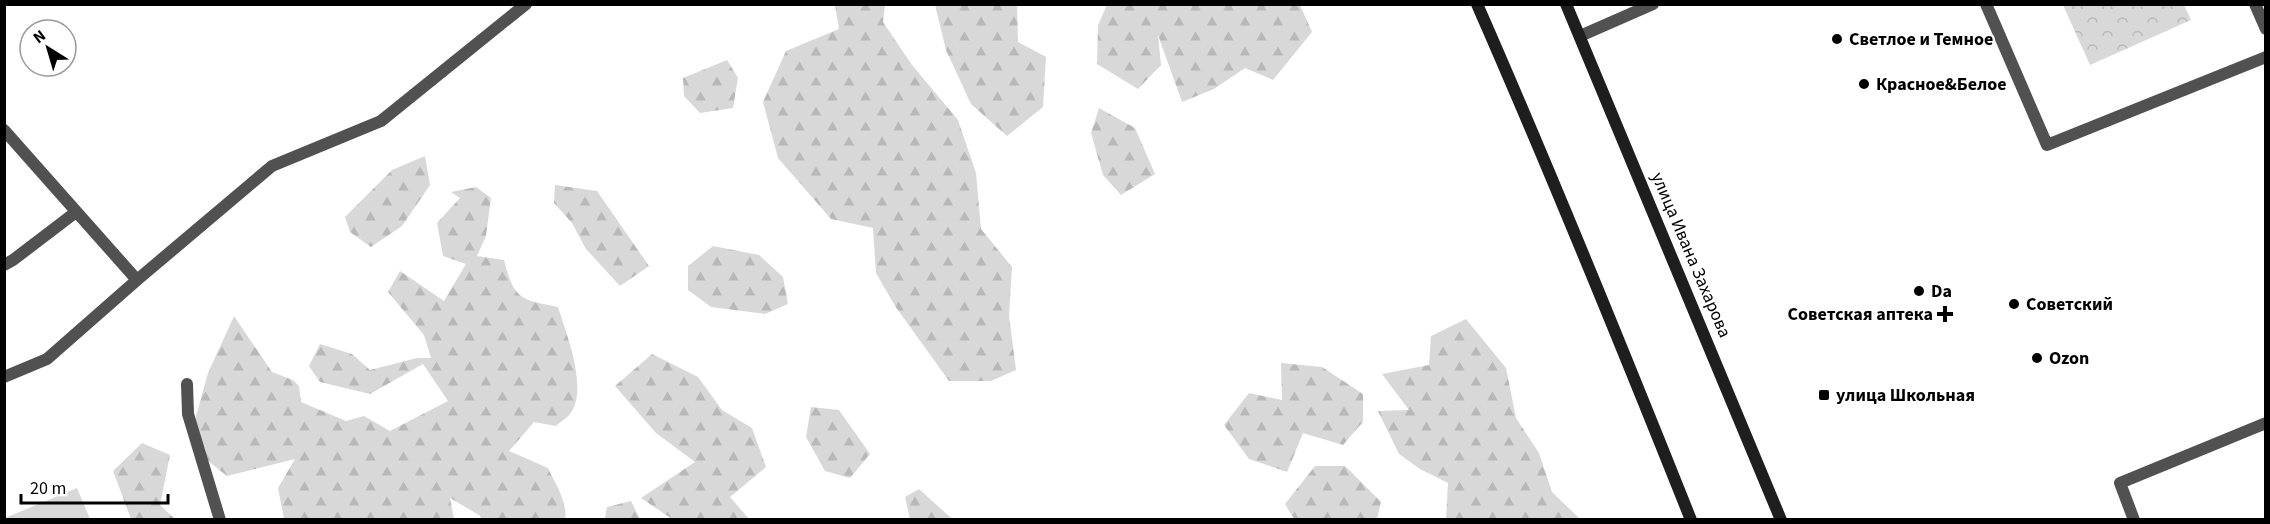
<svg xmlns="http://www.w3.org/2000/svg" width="2270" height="524" viewBox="0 0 2270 524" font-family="'Source Sans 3',sans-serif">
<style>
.grass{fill:#d8d8d8}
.forest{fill:url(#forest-firs)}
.park{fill:url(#park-crowns)}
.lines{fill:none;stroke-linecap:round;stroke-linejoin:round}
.service{stroke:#515151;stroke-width:12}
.secondary{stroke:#1e1e1e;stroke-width:12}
.poi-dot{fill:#000;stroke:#fff;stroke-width:2}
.labels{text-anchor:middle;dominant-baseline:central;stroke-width:4.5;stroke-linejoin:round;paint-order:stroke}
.poi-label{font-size:18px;font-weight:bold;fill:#000;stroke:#fff;text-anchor:start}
.street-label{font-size:18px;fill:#000;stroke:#fff}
</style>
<defs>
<pattern id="forest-firs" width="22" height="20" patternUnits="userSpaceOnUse" patternTransform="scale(1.5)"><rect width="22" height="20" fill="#d8d8d8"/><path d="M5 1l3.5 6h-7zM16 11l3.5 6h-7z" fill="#b8b8b8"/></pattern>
<pattern id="park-crowns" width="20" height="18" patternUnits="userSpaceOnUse" patternTransform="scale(1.5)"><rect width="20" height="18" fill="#d8d8d8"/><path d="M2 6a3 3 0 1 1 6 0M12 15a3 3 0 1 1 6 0" fill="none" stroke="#b8b8b8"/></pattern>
</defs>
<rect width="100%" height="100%" fill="#fff"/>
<path class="grass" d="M77,488L90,519H5V518Z"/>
<path class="forest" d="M835,5H885L883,22L912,65L958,120L976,173L981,229L1012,267L1009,316L1016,370L991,381H949L895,306L876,273L873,228L831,219L778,158L763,102L786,51L839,29Z
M935,5H1017L1018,42L1046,57L1043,107L1007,136L971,104L946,50Z
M1107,5H1300L1312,32L1273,80L1245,68L1214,89L1182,102L1158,35L1161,65L1138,89L1097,64L1098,25Z
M727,60L738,78L733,108L700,113L684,96L683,78Z
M1099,108L1135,128L1155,174L1121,195L1103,175L1091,133Z
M425,156L430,185L402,226L371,247L350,232L345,217L392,170Z
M555,185L597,191L649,266L620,286L586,249L572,223L554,203Z
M476,187L491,198L486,236L477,256L504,260C514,299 520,300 558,307C566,333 589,389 570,414C567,418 560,422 556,426L534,422L509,451L548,468C555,483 568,503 565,519H482L479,515L450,498L454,519H284L278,488L295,459L227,476L197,452L196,416L208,373L234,316L272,372L293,380L299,386L301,402L346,421L364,416L390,431L448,401L423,364L370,394L320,382L309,366L320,344L352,354L370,370L417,358H431L424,335L388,292L400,271L444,301L466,264L443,256L437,223L460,198L451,192L436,195Z
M713,246L759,255L783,277L788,304L765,314L711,307L688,290V266Z
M1466,319L1506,368L1516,418L1539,453L1552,492L1580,519H1446L1448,483L1420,469L1399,454L1378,411L1409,410L1382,374L1429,365L1431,336Z
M652,354L698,377L722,410L752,428L766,467L730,497L749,519H672L641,498L695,462L656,433L615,386Z
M1281,363L1322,367L1363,394V422L1343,445L1303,433L1287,472L1249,459L1224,425L1249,393L1282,400Z
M811,407L839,410L870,454L850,478L825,471L806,437Z
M142,443L170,455L160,505L175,519H131L113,471Z
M1315,466H1345L1381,502L1377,519H1294L1285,504Z
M919,489L950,517L951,519H910L905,497Z
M631,501L640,519H605L607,507Z"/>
<path class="park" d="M2063,5H2184L2191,20L2090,65Z"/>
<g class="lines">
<path class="service" d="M1986,4L2047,145L2266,57
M2255,4L2266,29
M1580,36L1653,4
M4,130L137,280L272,166L381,121L526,4
M4,265L13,260L76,212
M4,377L47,359L137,280
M187,384L188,414L220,520
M2134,520L2120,483L2266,423"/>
<path class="secondary" d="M1477,4C1552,175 1622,347 1691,520
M1566,4L1781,520"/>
</g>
<g class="poi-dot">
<circle cx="1837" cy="39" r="6"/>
<circle cx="1864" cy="84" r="6"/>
<circle cx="1919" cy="291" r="6"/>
<circle cx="2014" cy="304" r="6"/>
<path d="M1942 305h6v6h6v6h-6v6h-6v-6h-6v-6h6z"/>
<circle cx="2037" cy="358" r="6"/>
<rect x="1818" y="389" width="12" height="12" rx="3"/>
</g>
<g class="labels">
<g class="poi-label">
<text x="1849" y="39">Светлое и Темное</text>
<text x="1876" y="84">Красное&amp;Белое</text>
<text x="1931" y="291">Da</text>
<text x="2026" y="304">Советский</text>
<text x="1933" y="314" text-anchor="end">Советская аптека</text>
<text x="2049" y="358">Ozon</text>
<text x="1836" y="395">улица Школьная</text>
</g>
<g class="street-label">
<text transform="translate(1691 255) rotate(67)">улица Ивана Захарова</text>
</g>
</g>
<rect width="2270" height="524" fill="none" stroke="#000000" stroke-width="12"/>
<g transform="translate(48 48) rotate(323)"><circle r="28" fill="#ffffff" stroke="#999999" stroke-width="1.5"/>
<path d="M0-4.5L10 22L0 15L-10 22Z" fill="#000000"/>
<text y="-9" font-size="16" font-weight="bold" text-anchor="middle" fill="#000000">N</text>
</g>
<path d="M21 494v9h147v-9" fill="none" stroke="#000000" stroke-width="3"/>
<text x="30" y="494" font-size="18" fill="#000000" stroke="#ffffff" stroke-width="4.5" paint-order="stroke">20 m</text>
</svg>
